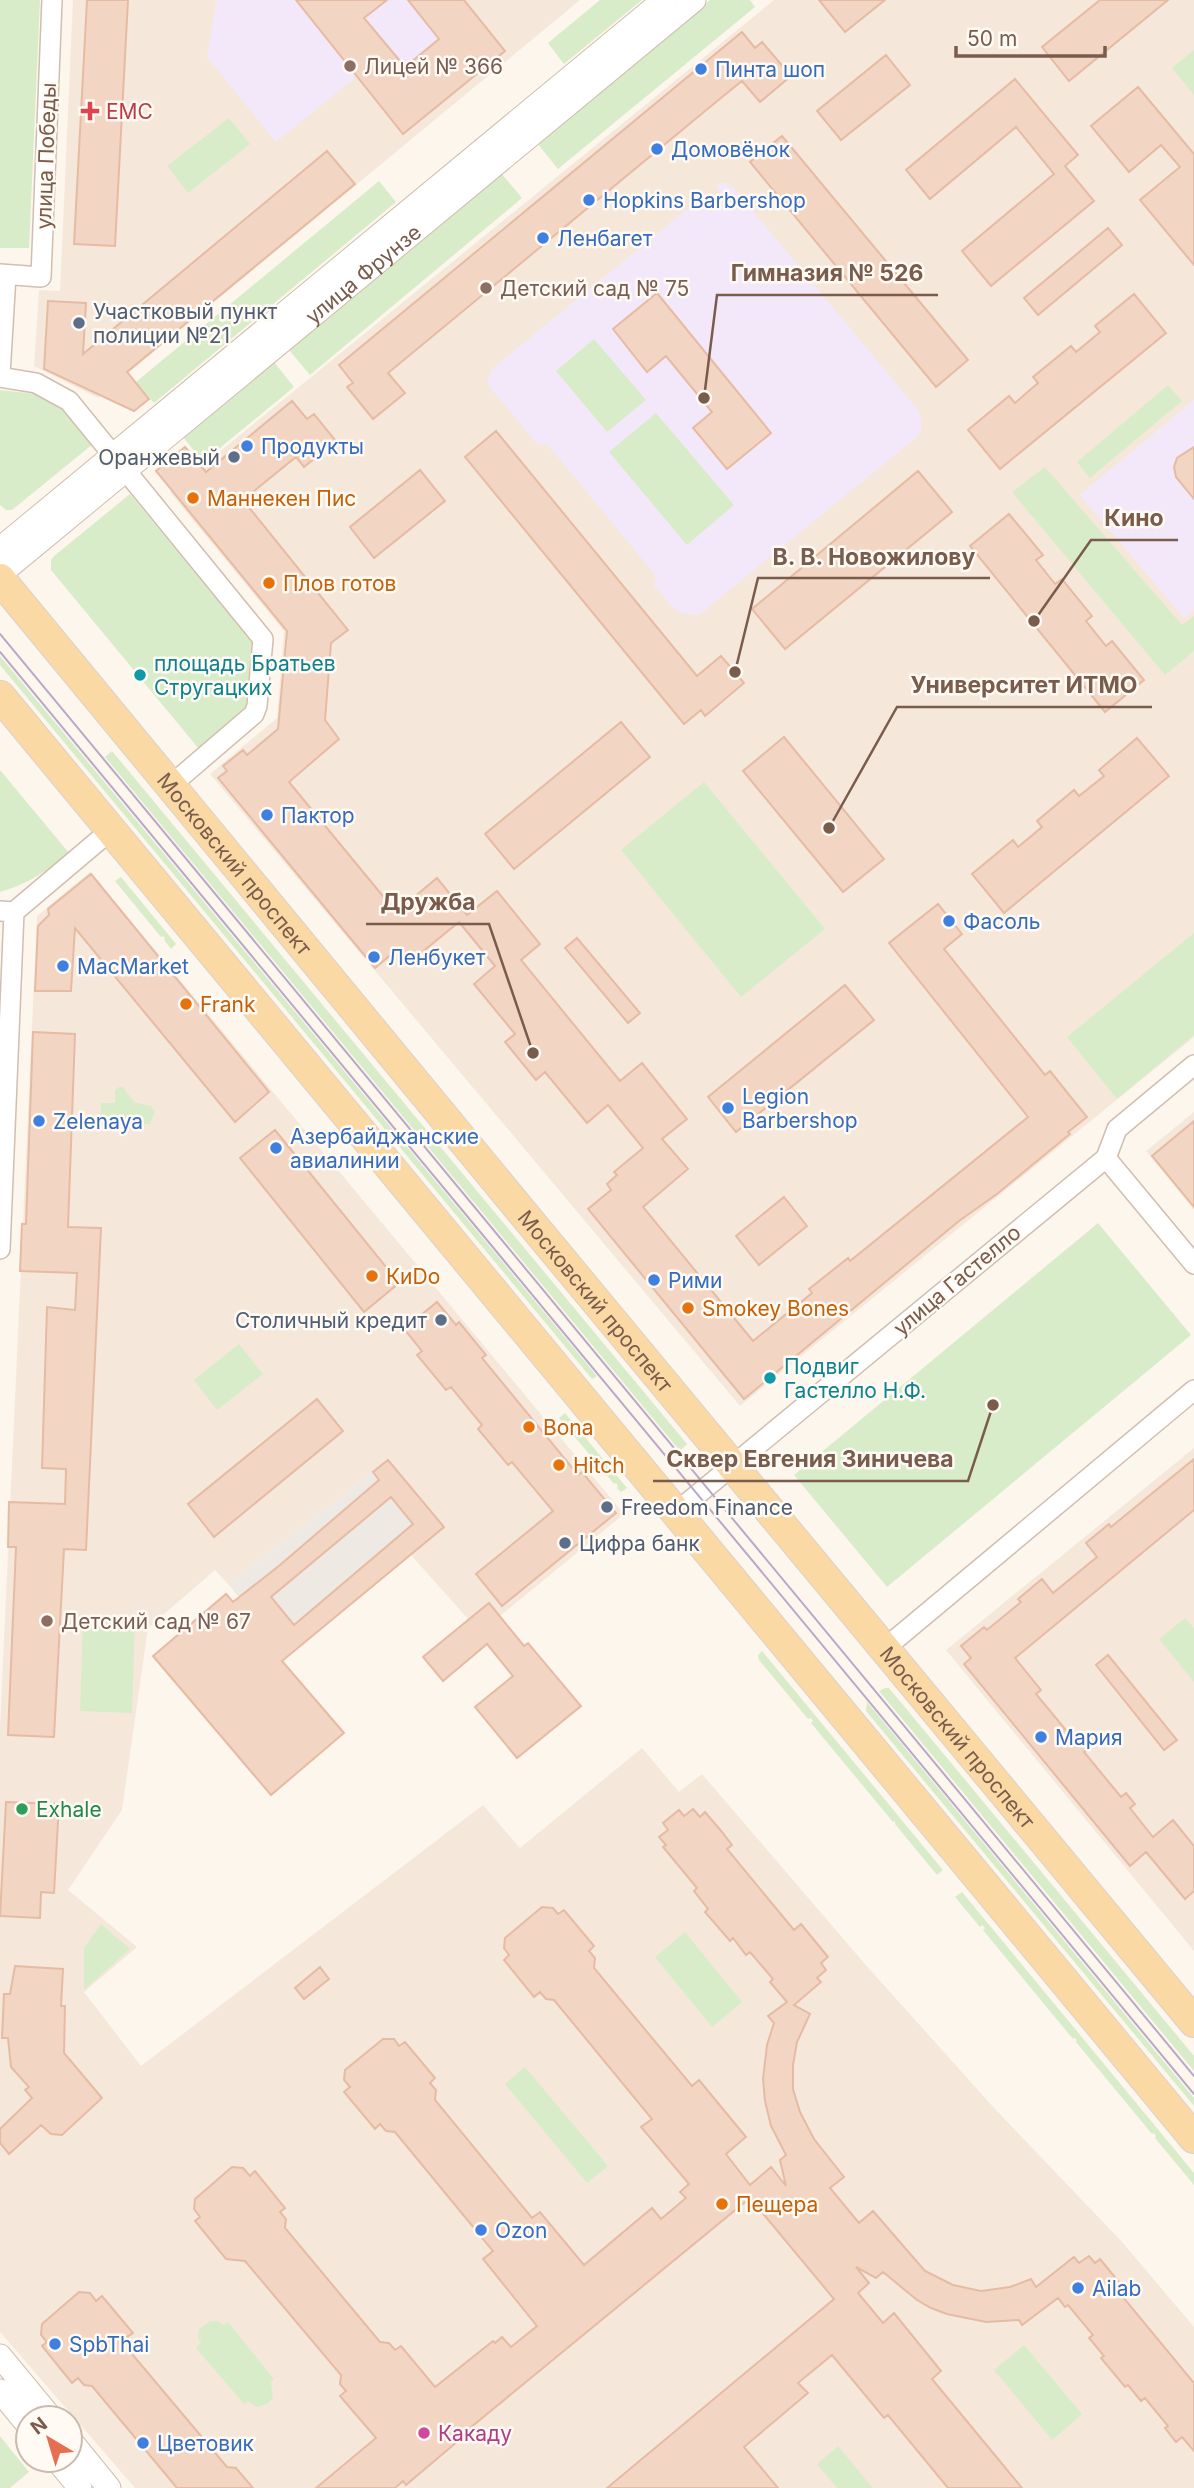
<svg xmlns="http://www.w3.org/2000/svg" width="1194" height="2488" viewBox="0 0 1194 2488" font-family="Inter,sans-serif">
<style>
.residential{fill:#f5e8da}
.industrial{fill:#efe9e4}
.education{fill:#f3e8fa}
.green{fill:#d8ecc9}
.building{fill:#f3d5c3;stroke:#e6bba3;stroke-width:2;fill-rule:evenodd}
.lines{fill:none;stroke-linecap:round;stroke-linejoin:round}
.minor-casing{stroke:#d1beb0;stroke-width:22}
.tertiary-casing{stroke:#d1beb0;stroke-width:25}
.primary-casing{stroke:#dad1cd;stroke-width:32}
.minor{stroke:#fff;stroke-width:19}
.tertiary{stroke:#fff;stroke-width:23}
.primary{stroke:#fbd9a5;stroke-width:30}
.tram{stroke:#b9a8c9;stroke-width:2}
.education-dot{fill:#8d6e63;stroke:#fffaf3;stroke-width:2.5}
.shop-dot{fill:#3f7fe0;stroke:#fffaf3;stroke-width:2.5}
.health-dot{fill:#e0444e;stroke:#fffaf3;stroke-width:2.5}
.service-dot{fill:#5c6f8a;stroke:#fffaf3;stroke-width:2.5}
.food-dot{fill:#e8710a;stroke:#fffaf3;stroke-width:2.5}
.culture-dot{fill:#0f9aa8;stroke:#fffaf3;stroke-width:2.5}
.leisure-dot{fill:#2e9e5b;stroke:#fffaf3;stroke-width:2.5}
.hotel-dot{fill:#d1479c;stroke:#fffaf3;stroke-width:2.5}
.labels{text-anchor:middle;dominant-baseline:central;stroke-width:5;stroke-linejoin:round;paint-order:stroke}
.education-label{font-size:21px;fill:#785e54;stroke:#fffaf3;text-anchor:start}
.shop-label{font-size:21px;fill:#366cbe;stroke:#fffaf3;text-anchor:start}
.health-label{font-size:21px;fill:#be3a42;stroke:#fffaf3;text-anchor:start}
.street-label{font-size:21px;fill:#7a5c4d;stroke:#fffaf3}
.service-label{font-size:21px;fill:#4e5e75;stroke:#fffaf3;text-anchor:start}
.food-label{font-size:21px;fill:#c56008;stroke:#fffaf3;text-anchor:start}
.culture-label{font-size:21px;fill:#0d838f;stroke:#fffaf3;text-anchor:start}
.leisure-label{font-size:21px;fill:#27864d;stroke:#fffaf3;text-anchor:start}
.hotel-label{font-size:21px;fill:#b23c85;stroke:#fffaf3;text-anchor:start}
.leader{fill:none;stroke:#7a5c4d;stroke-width:2.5}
.callout-dot{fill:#7a5c4d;stroke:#fffaf3;stroke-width:2.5}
.callout-label{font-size:23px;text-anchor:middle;font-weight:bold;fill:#7a5c4d;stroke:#fffaf3;stroke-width:5;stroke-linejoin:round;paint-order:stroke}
</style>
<rect width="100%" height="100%" fill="#fdf6ec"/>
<path class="residential" d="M73,0H580L98,398L34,366L39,290L60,291Z
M774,0H1194V1037L740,1406L210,774L277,718L284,631L170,492Z
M90,872L624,1514L500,1616L489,1603L469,1620L411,1555L445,1527L389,1459L228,1584L215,1570L148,1628L122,1810L68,1890L137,1947L84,1992L141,2066L483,1805L520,1848L642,1748L679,1792L702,1774L864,1963L995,2109L1123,2243L1194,2327V2488H135L0,2332V1727L37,916Z
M1194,1112V1210L1146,1151Z
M1194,1448V1951L946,1650Z"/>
<path class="industrial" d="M389,1459L445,1527L288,1657L228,1584Z"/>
<path class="education" d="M216,0H464L505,51L403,134L356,77L276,142L207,57Z
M721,183H727L737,192L918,410L921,419V430L918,436L699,615L683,614L672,607L654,585L656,576L548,445L537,444L489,386L488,379L492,369L698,200L711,213L726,200L715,186Z
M1194,400V610L1184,618L1080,495Z"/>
<path class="green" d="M0,0H40L29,248H0Z
M600,0H642L564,64L548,43Z
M710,0H750L755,7L558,169L537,143Z
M1194,50V95L1172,68Z
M229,118L250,144L188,193L167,166Z
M501,173L522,198L310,375L289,350Z
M379,181L396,202L154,403L136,382Z
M594,339L646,400L607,432L556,371Z
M274,362L294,387L203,462L183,437Z
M1168,385L1182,401L1090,478L1077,462Z
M0,390L36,394L63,409L93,444L12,510H6L0,505Z
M656,413L734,505L687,545L609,452Z
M1045,467L1182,625L1194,616V651L1165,675L1012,492Z
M130,494L252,642L246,705L243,712L199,749L51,570V560L54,556Z
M0,656L597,1376L592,1379L0,665Z
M112,751L687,1444L680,1451L105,757Z
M0,770L69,853C47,871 28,884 0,892Z
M704,782L825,929L741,997L621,850Z
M121,877L176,944L171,949L164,940L165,938L163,936L161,937L115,881Z
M1194,933V1035L1117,1099L1067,1037Z
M119,1087H123L134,1102L151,1106L155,1112L150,1124H101V1103H115V1090Z
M1098,1223L1191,1335L887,1587L794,1475Z
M239,1344L263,1374L217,1410L194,1380Z
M565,1413L627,1488L621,1492L617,1488L618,1486L616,1483L614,1484L559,1418Z
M83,1618L135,1620L132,1713L80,1711Z
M1185,1618L1194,1628V1682L1159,1639Z
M762,1651L943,1870L937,1875L895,1824V1821L893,1822L811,1723L813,1721L811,1718L808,1719L759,1660L758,1655Z
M885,1688H889L1194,2056V2071L879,1691Z
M867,1702L1194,2098V2106L866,1711Z
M962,1892L1194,2173V2185L1155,2138L1156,2136L1154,2133L1152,2134L1076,2042L1077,2040L1075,2038L1073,2039L983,1930L985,1928L982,1925L980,1927L955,1897Z
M101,1924L130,1949L84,1990V1948Z
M685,1932L742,2002L712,2027L655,1957Z
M525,2067L608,2166L587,2183L505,2084Z
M210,2321H218L223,2325L228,2322L274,2379L271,2382L273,2399L267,2404L257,2407L248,2402L244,2404L196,2348L201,2343L198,2337L199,2329Z
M1024,2345L1082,2414L1052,2440L994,2370Z
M0,2436L29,2472L10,2488H0Z
M838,2446L873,2488H837L817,2464Z"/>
<path class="building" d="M87,0H128L115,246L74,244Z
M296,0H387L364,18L405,67L439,39L408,0H464L505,51L403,134Z
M819,0H885L845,32Z
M1100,0H1168L1069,81L1042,47Z
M742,32L755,48L762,42L791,76L760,102L742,81L716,102L388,373L405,393L373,419L347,387L353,383L339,365Z
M886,55L910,85L841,140L817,111Z
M1015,79L1078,155L1065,166L1094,201L991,286L962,251L1054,174L1016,127L930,199L906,170Z
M1138,87L1194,154V265L1140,200L1180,167L1161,145L1129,172L1091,126Z
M782,136L968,360L936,387L750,162Z
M327,151L355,184L127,372L149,399L134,411L44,369L48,301L86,303L83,354Z
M1108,228L1122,245L1038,315L1024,298Z
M657,293L771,433L727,469L693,428L712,412L666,356L647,372L613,329Z
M1134,294L1166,333L1000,469L968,430L1009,396L1015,403L1038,383L1033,377L1071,346L1076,352L1100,332L1095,326Z
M292,401L307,419L314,414L336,441L304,467L296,457L243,500L348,630L331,643L325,720L339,739L289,782L396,912L437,878L467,915L497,891L540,944L521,960L620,1081L642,1063L687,1119L662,1139L688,1169L643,1207L753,1341L812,1293L809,1289L848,1258L850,1261L1028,1117L889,943L938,904L962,934L944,949L1045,1075L1050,1071L1087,1117L1068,1132L1070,1134L997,1194L959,1221L744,1399L588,1209L611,1190L607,1184L617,1175L614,1172L643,1148L608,1105L587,1123L545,1072L536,1080L505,1042L515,1034L474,984L495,966L459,922L410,962L399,948L375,968L218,778L227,771L223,766L243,750L247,755L278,729L287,631L156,471L185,447L206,472Z
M496,431L697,676L721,656L744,683L705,716L701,710L684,724L465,457Z
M1194,447V499L1176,477L1174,467L1177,458Z
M420,470L445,501L374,558L350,527Z
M918,471L952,512L785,649L752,609Z
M1009,514L1043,555L1036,560L1055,584L1062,579L1092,616L1086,621L1106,646L1112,641L1144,680L1105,712L970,546Z
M621,722L650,757L514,869L485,834Z
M784,737L884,859L843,892L743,771Z
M1137,738L1169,776L1004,913L972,874L1013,840L1018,847L1042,827L1037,821L1074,790L1079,796L1104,776L1099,770Z
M91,874L269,1092L235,1122L75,928L71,991H35L38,926L49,915L48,909Z
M577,938L640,1013L628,1023L565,948Z
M845,985L874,1020L736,1132L708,1097Z
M33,1032L75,1034L68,1227L101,1228L86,1550L64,1549L54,1737L8,1735L16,1547H8L9,1502L65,1504L66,1469L42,1468L47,1307L75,1310L77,1273L20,1271L22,1224H26Z
M1194,1121V1207L1152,1156Z
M275,1130L399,1283L364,1312L240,1158Z
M784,1197L807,1226L759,1265L736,1236Z
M437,1302L456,1325L459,1322L486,1355L482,1358L578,1475L582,1472L616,1513L502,1606L476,1574L553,1511L512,1462L508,1465L478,1429L482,1425L451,1387L446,1390L417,1355L422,1351L404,1329Z
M317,1399L343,1431L214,1537L188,1504Z
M1194,1459V1510L1015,1658L1041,1690L1036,1694L1074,1740L1079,1735L1089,1748L1084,1752L1121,1797L1126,1793L1135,1804L1130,1808L1153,1837L1173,1820L1194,1846V1891L1185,1899L1146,1852L1130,1866L964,1664L971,1658L961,1646L984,1627L987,1630L1021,1602L1018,1599L1042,1579L1053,1593L1097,1557L1086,1543L1109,1524L1111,1527Z
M388,1460L444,1527L282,1661L344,1733L271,1795L153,1656L226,1594L233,1602L280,1565L379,1480L373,1472ZM391,1497L413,1524L294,1625L271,1597Z
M489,1603L524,1646L528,1643L581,1706L517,1758L475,1707L513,1676L487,1644L443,1681L423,1657Z
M1108,1655L1177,1740L1164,1750L1096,1665Z
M6,1802L59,1804L54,1893L41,1892L40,1918L0,1916Z
M693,1809L700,1817L705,1812L722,1832L732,1845L727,1849L794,1930L801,1924L828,1957L821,1963L826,1970L817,1978L821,1982L794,2005L810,2014L797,2042L793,2065V2089L800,2112L814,2139L844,2177L830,2188L859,2223L873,2211L925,2271L953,2285L981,2291L1010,2287L1031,2279L1036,2287L1074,2257L1079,2263L1089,2256L1095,2263L1100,2259L1127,2292L1122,2296L1194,2383V2451L1182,2437L1176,2442L1165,2428L1168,2426L1145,2398L1141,2401L1128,2385L1125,2387L1101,2358L1104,2356L1089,2338L1093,2335L1068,2305L1065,2307L1058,2298L1022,2325L1019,2320L986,2322L947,2314L931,2308L917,2300L883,2272L876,2278L856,2267L869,2283L858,2293L883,2323L894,2313L941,2371L932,2379L1022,2488H948L888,2415L884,2418L832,2355L798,2383L808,2393L744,2447L778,2488H607L834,2299L750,2198L470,2428L471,2430L406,2485L403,2481L395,2488H316L376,2438L340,2396L346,2391L340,2384L341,2375L245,2261L226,2259L195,2221L200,2217L194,2209L195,2199L232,2167L243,2168L250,2176L255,2171L285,2208L280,2212L286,2219L285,2228L380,2342L389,2343L395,2350L401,2346L435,2387L493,2341L495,2343L502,2337L511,2347L537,2326L483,2259L493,2251L395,2132L386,2131L380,2124L375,2129L344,2092L350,2087L344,2080L345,2070L383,2039H394L399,2046L405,2042L435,2078L430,2083L436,2090L435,2100L532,2218L540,2212L584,2265L652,2208L661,2219L686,2198L680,2192L689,2184L641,2127L652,2119L554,2000L546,1999L540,1992L534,1997L504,1960L509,1955L504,1948L505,1938L542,1907L553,1908L558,1914L564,1910L594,1946L589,1951L595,1958L594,1968L692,2086L699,2080L746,2137L726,2154L750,2185L771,2167L786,2186L780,2160L786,2155L771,2126L765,2101L763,2079L767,2045L774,2023L768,2016L787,2002L770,1982L773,1979L750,1952L746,1955L733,1938L730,1941L705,1912L708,1909L694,1891L697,1888L663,1847L666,1845L659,1837L668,1830L663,1823L679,1810L684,1816Z
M15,1966L63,1969L61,2006H65L64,2053L102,2098L62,2135L51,2134L41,2125L9,2154L0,2143V2129L32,2098L25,2090L29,2087L11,2067L8,2038H2L4,1994H10Z
M320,1967L329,1979L304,1999L295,1988Z
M79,2292L90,2293L96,2301L102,2296L133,2333L127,2337L133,2344L132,2354L227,2467L236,2468L253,2488H177L92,2386L84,2385L78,2378L72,2383L42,2346L47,2342L41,2335L42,2324Z"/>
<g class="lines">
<defs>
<path id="minor" d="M0,274L41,277L52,0
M0,375L6,275
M0,377L36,383L69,401L263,639L257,706L254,714L170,786
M0,911L14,912L111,830
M1106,1158L1194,1264
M0,1249L14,912
M675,1513L1106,1158L1117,1129L1194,1065
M884,1649L1194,1390"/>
<g id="tertiary">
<path d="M0,549L664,0"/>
<path id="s1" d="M0,574L694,0"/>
<path d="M0,2356L51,2418"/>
<path d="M0,2391L28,2425"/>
<path d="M70,2440L109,2488"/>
<path d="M57,2460L80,2488"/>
</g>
<g id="primary">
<path id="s2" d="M0,579L522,1212L1194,2022"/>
<path d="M0,696L1194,2138"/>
</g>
</defs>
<use href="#minor" class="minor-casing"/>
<use href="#tertiary" class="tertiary-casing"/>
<use href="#primary" class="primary-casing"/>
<use href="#minor" class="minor"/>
<use href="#tertiary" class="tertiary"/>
<use href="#primary" class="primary"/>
<path class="tram" d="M0,634L1194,2076
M0,652L1194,2094"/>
</g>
<g class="education-dot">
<circle cx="350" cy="66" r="7"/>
<circle cx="486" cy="288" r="7"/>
<circle cx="47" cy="1621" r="7"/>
</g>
<g class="shop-dot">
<circle cx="701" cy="69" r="7"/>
<circle cx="657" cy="149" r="7"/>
<circle cx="589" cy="200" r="7"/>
<circle cx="543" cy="238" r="7"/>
<circle cx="247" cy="446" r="7"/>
<circle cx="267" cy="815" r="7"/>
<circle cx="949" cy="921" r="7"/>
<circle cx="374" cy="957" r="7"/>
<circle cx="63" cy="966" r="7"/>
<circle cx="728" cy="1108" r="7"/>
<circle cx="39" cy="1121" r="7"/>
<circle cx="276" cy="1148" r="7"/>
<circle cx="654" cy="1280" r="7"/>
<circle cx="1041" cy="1737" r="7"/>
<circle cx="481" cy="2230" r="7"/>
<circle cx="1078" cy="2288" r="7"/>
<circle cx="55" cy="2344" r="7"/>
<circle cx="143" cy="2443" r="7"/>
</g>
<path class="health-dot" d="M86.5 100.5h7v7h7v7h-7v7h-7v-7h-7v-7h7z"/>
<g class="service-dot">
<circle cx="79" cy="323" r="7"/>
<circle cx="234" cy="457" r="7"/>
<circle cx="441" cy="1320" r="7"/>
<circle cx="607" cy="1507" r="7"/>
<circle cx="565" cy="1543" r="7"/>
</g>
<g class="food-dot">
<circle cx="193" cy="498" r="7"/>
<circle cx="269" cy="583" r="7"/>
<circle cx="186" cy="1004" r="7"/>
<circle cx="372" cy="1276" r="7"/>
<circle cx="688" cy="1308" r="7"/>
<circle cx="529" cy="1427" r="7"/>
<circle cx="559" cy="1465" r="7"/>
<circle cx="722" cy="2204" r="7"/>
</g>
<g class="culture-dot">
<circle cx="140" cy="675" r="7"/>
<circle cx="770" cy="1378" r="7"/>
</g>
<circle class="leisure-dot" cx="22" cy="1809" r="7"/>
<circle class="hotel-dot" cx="424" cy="2433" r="7"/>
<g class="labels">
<g class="education-label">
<text x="364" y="66">Лицей № 366</text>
<text x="500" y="288">Детский сад № 75</text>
<text x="61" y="1621">Детский сад № 67</text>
</g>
<g class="shop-label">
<text x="715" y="69">Пинта шоп</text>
<text x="671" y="149">Домовёнок</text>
<text x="603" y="200">Hopkins Barbershop</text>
<text x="557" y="238">Ленбагет</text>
<text x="261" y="446">Продукты</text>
<text x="281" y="815">Пактор</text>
<text x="963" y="921">Фасоль</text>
<text x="388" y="957">Ленбукет</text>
<text x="77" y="966">MacMarket</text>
<text x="742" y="1096">Legion<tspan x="742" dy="24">Barbershop</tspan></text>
<text x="53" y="1121">Zelenaya</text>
<text x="290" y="1136">Азербайджанские<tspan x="290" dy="24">авиалинии</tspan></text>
<text x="668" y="1280">Рими</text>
<text x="1055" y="1737">Мария</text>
<text x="495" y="2230">Ozon</text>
<text x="1092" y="2288">Ailab</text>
<text x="69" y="2344">SpbThai</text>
<text x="157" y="2443">Цветовик</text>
</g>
<g class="health-label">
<text x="106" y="111">ЕМС</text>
</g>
<g class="street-label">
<text transform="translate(46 156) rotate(-88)">улица Победы</text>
<text stroke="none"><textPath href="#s1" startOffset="471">улица Фрунзе</textPath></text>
<text stroke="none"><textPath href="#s2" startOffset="369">Московский проспект</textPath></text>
<text transform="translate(957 1280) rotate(-40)">улица Гастелло</text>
<text stroke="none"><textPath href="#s2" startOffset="936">Московский проспект</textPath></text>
<text stroke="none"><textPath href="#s2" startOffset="1503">Московский проспект</textPath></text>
</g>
<g class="service-label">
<text x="93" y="311">Участковый пункт<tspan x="93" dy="24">полиции №21</tspan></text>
<text x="220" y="457" text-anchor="end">Оранжевый</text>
<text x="427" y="1320" text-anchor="end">Столичный кредит</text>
<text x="621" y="1507">Freedom Finance</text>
<text x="579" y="1543">Цифра банк</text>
</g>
<g class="food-label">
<text x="207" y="498">Маннекен Пис</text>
<text x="283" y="583">Плов готов</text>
<text x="200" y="1004">Frank</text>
<text x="386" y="1276">КиDo</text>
<text x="702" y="1308">Smokey Bones</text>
<text x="543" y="1427">Bona</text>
<text x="573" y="1465">Hitch</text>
<text x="736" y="2204">Пещера</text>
</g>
<g class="culture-label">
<text x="154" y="663">площадь Братьев<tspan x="154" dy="24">Стругацких</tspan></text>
<text x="784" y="1366">Подвиг<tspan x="784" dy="24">Гастелло Н.Ф.</tspan></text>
</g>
<g class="leisure-label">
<text x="36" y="1809">Exhale</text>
</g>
<g class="hotel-label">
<text x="438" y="2433">Какаду</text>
</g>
</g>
<path class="leader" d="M704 398L717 295H938M1034 621L1091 540H1178M735 672L758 578H990M829 828L897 707H1152M533 1053L489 924H366M993 1405L968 1481H653"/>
<g class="callout-dot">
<circle cx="704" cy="398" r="7"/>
<circle cx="1034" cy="621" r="7"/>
<circle cx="735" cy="672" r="7"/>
<circle cx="829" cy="828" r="7"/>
<circle cx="533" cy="1053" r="7"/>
<circle cx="993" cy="1405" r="7"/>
</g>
<g class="callout-label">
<text x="827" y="281">Гимназия № 526</text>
<text x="1134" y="526">Кино</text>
<text x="874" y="565">В. В. Новожилову</text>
<text x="1024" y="693">Университет ИТМО</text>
<text x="428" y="910">Дружба</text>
<text x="810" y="1467">Сквер Евгения Зиничева</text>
</g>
<g transform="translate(49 2439) rotate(322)"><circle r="33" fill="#fffaf3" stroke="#cabbb1" stroke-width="2"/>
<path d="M0-5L12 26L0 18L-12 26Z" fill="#e76f51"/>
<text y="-10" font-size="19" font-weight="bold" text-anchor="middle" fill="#7a5c4d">N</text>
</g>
<path d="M956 46v10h149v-10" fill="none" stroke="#7a5c4d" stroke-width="3.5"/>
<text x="967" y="46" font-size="21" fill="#7a5c4d" stroke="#fffaf3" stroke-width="5" paint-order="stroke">50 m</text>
</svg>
